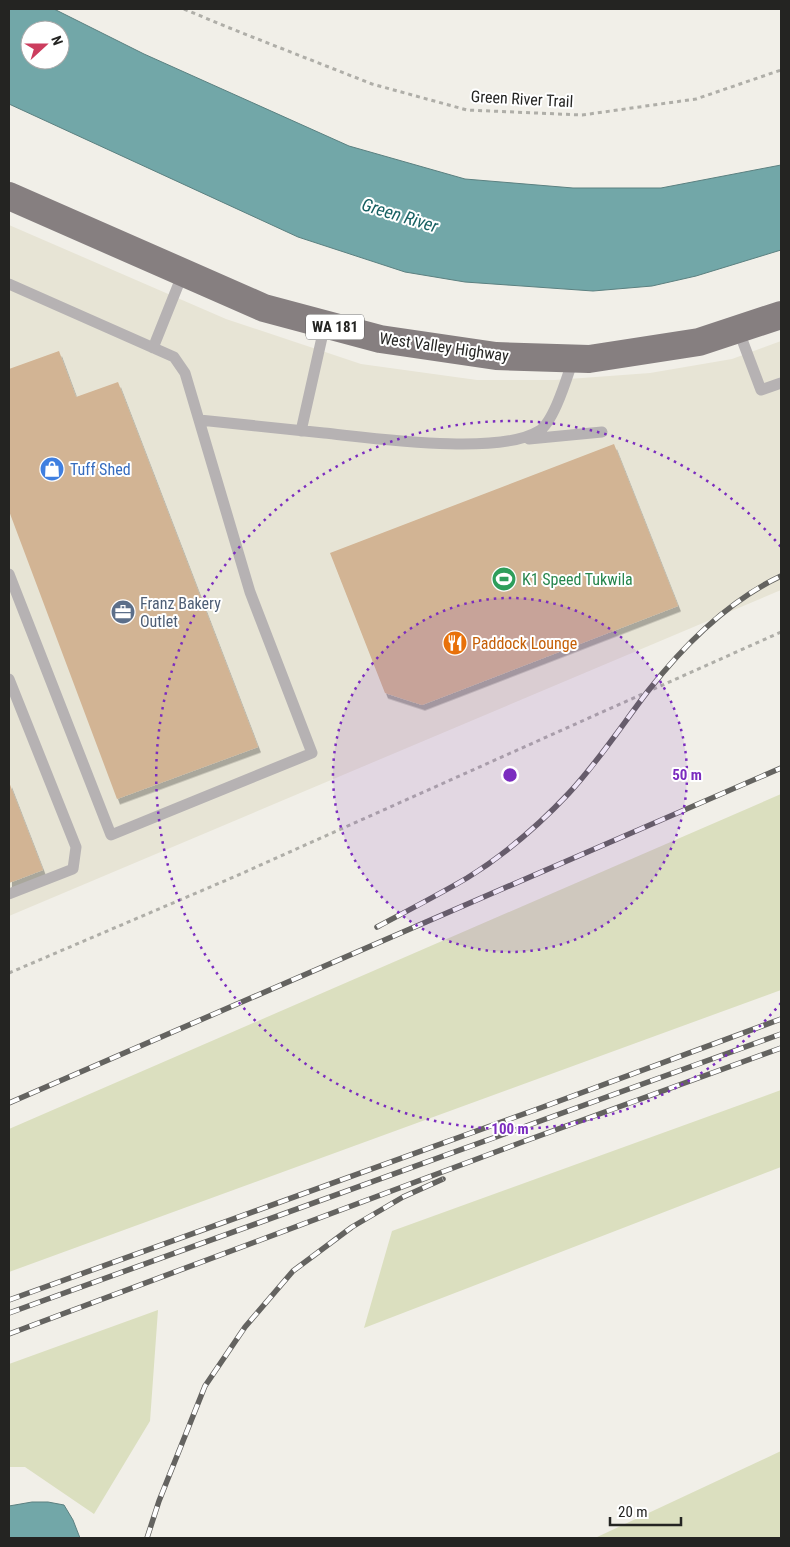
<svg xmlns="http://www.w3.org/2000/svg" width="790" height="1547" viewBox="0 0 790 1547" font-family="'Roboto Condensed',sans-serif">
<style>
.built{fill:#e7e4d5}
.green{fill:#dbdfbf}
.water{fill:#72a7a8;stroke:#5b8080;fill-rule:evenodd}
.building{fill:#d2b494;filter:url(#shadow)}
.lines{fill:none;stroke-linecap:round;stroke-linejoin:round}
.path{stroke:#afaea8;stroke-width:3;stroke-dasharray:4 4;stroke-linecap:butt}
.lane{stroke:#b6b2b3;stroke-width:11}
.primary{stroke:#867f80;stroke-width:28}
.rail-casing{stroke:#646360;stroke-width:5.5}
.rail{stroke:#fff;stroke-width:4;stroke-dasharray:11;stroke-linecap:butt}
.ring{fill:none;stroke:#7b2cbf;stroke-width:2.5;stroke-dasharray:2.5 5}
.labels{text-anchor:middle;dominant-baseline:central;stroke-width:4;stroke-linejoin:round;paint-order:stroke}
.shield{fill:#fff;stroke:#666664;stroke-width:1}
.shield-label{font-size:15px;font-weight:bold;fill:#242422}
.street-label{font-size:16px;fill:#242422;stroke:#fff}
.shop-label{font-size:16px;fill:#366cbe;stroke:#fff;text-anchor:start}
.leisure-label{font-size:16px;fill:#27864d;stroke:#fff;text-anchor:start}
.service-label{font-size:16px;fill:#4e5e75;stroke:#fff;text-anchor:start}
.food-label{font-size:16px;fill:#c56008;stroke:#fff;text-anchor:start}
.water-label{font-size:18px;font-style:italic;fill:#186163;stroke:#fff}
.centre{fill:#7b2cbf;stroke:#fff;stroke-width:2.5}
.ring-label{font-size:15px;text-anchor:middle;font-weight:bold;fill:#7b2cbf;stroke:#fff;stroke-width:4;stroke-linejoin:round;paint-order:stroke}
</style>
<defs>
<filter id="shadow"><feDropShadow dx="3" dy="5.5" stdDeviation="0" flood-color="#0004"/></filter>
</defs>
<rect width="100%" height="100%" fill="#f1efe8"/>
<path class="built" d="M9,225L226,319L361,364L477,380H555L650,373L732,359L781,341V590L9,916Z"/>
<path class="green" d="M781,794V990L9,1272V1129Z
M781,1090V1167L364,1328L392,1231Z
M158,1310L150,1421L94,1514L25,1467H9V1364Z
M781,1451V1538H595Z"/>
<path class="water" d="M9,9H54L144,54L349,146L465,179L573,188H661L781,165V250L696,276L652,286L593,291L465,282L405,272L298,237L9,104ZM30,30H60V60H30Z
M32,1502H48L64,1505L73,1520L80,1538H9V1506Z"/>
<path class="building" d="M59,351L76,397L118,382L258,747L117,799L9,511V369Z
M614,444L678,606L422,705L385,693L330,553Z
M9,782L43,870L9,883Z"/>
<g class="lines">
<path class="path" d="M184,9L227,27L372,84L467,110L582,115L696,99L781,70
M9,973L236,876L781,632"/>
<path class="lane" d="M9,284L174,357L185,373L250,592L312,753L111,835L9,574
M738,329L761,390L781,383
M153,348L183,273
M199,420C241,424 283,429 324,433C373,438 499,456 539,431C554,422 567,377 573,360
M301,431L325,324
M529,439L602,432
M9,679L76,847L73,869L9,894"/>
<path class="primary" d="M9,196L264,308L380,339L496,356L589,359L699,342L781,315"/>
<defs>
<path id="rail" d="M377,927C407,911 438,895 467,878C504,855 539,825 569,793C598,762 622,725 648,691C684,645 728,601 781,576
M9,1103L781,768
M9,1300L543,1107L781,1019
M9,1313L781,1034
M9,1334L525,1141L781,1048
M147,1538L159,1501L205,1386L245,1327L293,1271L352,1227L403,1197L443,1179"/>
</defs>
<use href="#rail" class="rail-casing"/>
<use href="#rail" class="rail"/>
</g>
<circle cx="510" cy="775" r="177" fill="#7b2cbf" fill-opacity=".12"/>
<g class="ring">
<circle cx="510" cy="775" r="177"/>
<path d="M781 1003A354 354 0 1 1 781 547"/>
</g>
<defs>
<symbol id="shop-disc" viewBox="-11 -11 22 22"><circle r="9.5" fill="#3f7fe0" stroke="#fff"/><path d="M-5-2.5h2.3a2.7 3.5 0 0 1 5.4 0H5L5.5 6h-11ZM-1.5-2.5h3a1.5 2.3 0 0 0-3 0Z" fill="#fff"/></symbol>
<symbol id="stadium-disc" viewBox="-11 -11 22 22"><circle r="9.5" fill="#2e9e5b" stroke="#fff"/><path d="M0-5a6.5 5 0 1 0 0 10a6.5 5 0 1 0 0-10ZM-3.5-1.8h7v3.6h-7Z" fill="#fff"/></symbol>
<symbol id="office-disc" viewBox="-11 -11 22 22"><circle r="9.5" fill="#5c6f8a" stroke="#fff"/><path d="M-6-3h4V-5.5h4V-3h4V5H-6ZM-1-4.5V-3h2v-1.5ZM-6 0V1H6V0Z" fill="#fff"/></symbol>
<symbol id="restaurant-disc" viewBox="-11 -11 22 22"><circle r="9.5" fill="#e8710a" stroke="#fff"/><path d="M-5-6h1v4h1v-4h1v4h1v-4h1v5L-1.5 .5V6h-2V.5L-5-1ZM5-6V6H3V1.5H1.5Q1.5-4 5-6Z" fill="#fff"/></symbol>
</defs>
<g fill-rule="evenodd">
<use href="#shop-disc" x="38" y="455" width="28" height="28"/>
<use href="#stadium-disc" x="490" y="565" width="28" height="28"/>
<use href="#office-disc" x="109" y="598" width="28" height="28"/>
<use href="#restaurant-disc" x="441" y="629" width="28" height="28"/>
</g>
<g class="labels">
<rect class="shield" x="306" y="314.5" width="58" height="25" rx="4"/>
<g class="shield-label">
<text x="335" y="327">WA 181</text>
</g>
<g class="street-label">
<text transform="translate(522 99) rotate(3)">Green River Trail</text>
<text transform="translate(444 347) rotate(8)">West Valley Highway</text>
</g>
<g class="shop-label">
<text x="70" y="469">Tuff Shed</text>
</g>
<g class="leisure-label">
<text x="522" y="579">K1 Speed Tukwila</text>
</g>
<g class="service-label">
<text x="140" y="603">Franz Bakery<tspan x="140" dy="18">Outlet</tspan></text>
</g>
<g class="food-label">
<text x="472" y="643">Paddock Lounge</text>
</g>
<g class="water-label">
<text transform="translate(400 215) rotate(17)">Green River</text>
</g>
</g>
<circle cx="510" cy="775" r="8" class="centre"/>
<g class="ring-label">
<text x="687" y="780">50 m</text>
<text x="510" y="1134">100 m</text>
</g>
<rect width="790" height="1547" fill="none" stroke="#242422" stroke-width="20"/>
<g transform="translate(45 45) rotate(69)"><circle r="24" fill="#ffffff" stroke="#a7a7a7"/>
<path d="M0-4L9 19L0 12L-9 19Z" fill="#cc3d5e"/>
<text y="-8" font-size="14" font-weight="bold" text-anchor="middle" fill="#242422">N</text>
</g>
<path d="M610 1517v8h71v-8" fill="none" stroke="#242422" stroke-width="2.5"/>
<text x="618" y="1517" font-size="15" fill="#242422" stroke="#ffffff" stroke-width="4" paint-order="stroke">20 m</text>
</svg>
